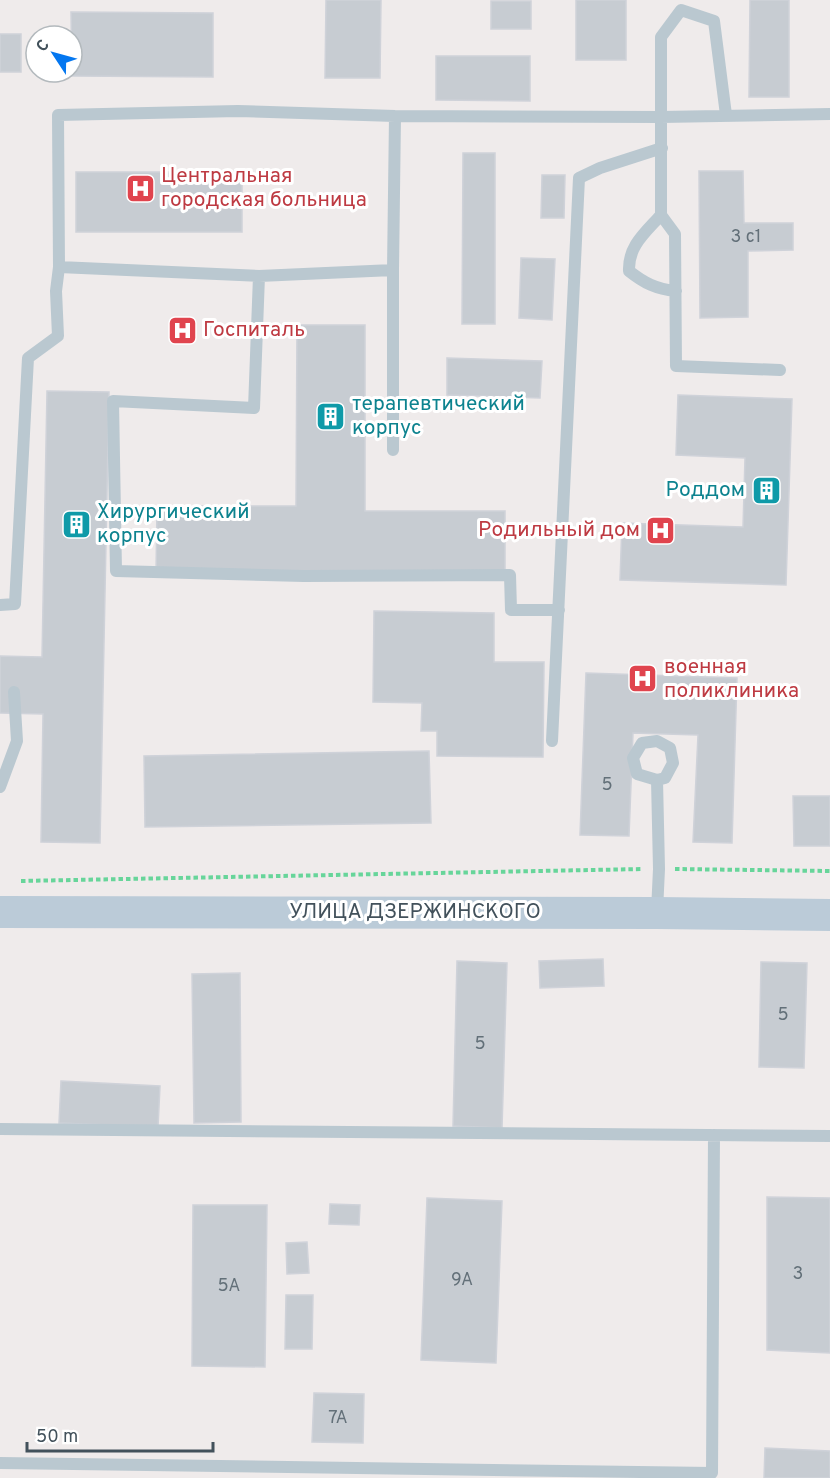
<svg xmlns="http://www.w3.org/2000/svg" width="830" height="1478" viewBox="0 0 830 1478" font-family="Overpass,sans-serif">
<style>
.building{fill:#c7ccd2;stroke:#cfd2d9;stroke-width:1.5}
.lines{fill:none;stroke-linecap:round;stroke-linejoin:round}
.path{stroke:#67d59a;stroke-width:4;stroke-dasharray:4.5 3;stroke-linecap:butt}
.lane{stroke:#bac8d0;stroke-width:12}
.secondary{stroke:#bbcbd8;stroke-width:32}
.labels{text-anchor:middle;dominant-baseline:central;stroke-width:6;stroke-linejoin:round;paint-order:stroke}
.number-label{font-size:18px;fill:#637079}
.health-label{font-size:21px;fill:#be3a42;stroke:#fff;text-anchor:start}
.culture-label{font-size:21px;fill:#0d838f;stroke:#fff;text-anchor:start}
.street-label{font-size:21px;fill:#42515b;stroke:#fff}
</style>
<rect width="100%" height="100%" fill="#efebeb"/>
<path class="building" d="M326,0H381L380,78H325Z
M576,0H626V60H576Z
M750,0H789V97H749Z
M491,1H531V29H491Z
M71,12L213,13V77L72,76Z
M0,34H21V72H0Z
M436,56H530V101L436,100Z
M463,153H495V324H462Z
M699,171H743L744,223H793V250L748,251V317L700,318Z
M76,172H242V232H76Z
M542,175H565L564,218H541Z
M521,258L555,259L552,320L519,318Z
M297,325H365V511H505V575L156,574L157,506H296Z
M447,358L542,361L540,398L447,395Z
M47,391L109,392L100,843L41,842L43,714L0,713V656L42,657Z
M678,395L792,399L786,585L620,580L622,523L743,527L745,458L676,455Z
M374,611L494,613V662H544L543,757L437,756V731H421L422,703L373,702Z
M586,673L737,678L732,843L693,842L698,735L633,733L629,836L580,835Z
M429,751L431,823L145,827L144,756Z
M793,796H830V846H794Z
M603,959L604,986L540,988L539,961Z
M457,961L507,963L502,1128L453,1126Z
M761,962L807,963L804,1068L759,1067Z
M240,973L241,1122L194,1123L192,974Z
M61,1081L160,1086L158,1127L59,1123Z
M767,1197L830,1198V1353L767,1350Z
M427,1198L502,1201L496,1363L421,1360Z
M330,1204L360,1205L359,1225L329,1224Z
M193,1205H267L265,1367L192,1366Z
M307,1242L309,1273L287,1274L286,1243Z
M286,1295H313L312,1349H285Z
M314,1393L364,1394L363,1443L312,1442Z
M765,1448L830,1451V1478H764Z"/>
<g class="lines">
<path class="path" d="M675,869L830,871
M21,881L643,869"/>
<path class="lane" d="M726,115L714,21L681,10L661,37V215L675,234L676,366L780,370
M395,116L393,270L259,276L254,408L113,401L116,571L304,576L510,575L511,610H559
M661,215C645,233 628,246 629,271C644,283 656,289 676,291
M59,267L259,276
M393,270V450
M0,605L15,604L28,358L58,336L56,291L59,267L58,115L238,111L395,116L661,117L830,114
M552,741L579,178L600,168L662,148
M0,787L17,741L14,692
M657,911L659,869L657,780L637,774L633,758L642,743L657,741L670,748L673,763L665,778L657,780
M0,1129L830,1136
M0,1463L712,1473L714,1135"/>
<path class="secondary" d="M0,912L657,913L830,915"/>
</g>
<defs>
<symbol id="hospital-square" viewBox="-11 -11 22 22"><rect x="-9" y="-9" width="18" height="18" rx="4" fill="#e0444e" stroke="#fff"/><path d="M-5-5h3v3.5h4V-5h3V5h-3V1.5h-4V5h-3Z" fill="#fff"/></symbol>
<symbol id="building-square" viewBox="-11 -11 22 22"><rect x="-9" y="-9" width="18" height="18" rx="4" fill="#0f9aa8" stroke="#fff"/><path d="M-4-6H4V6H1V3H-1V6H-4ZM-2.5-4.3h1.7v1.8h-1.7ZM.8-4.3h1.7v1.8H.8ZM-2.5-1h1.7V.8h-1.7ZM.8-1h1.7V.8H.8Z" fill="#fff"/></symbol>
</defs>
<g fill-rule="evenodd">
<use href="#hospital-square" x="124" y="172" width="33" height="33"/>
<use href="#hospital-square" x="166" y="314" width="33" height="33"/>
<use href="#building-square" x="314" y="400" width="33" height="33"/>
<use href="#building-square" x="750" y="474" width="33" height="33"/>
<use href="#building-square" x="60" y="508" width="33" height="33"/>
<use href="#hospital-square" x="644" y="514" width="33" height="33"/>
<use href="#hospital-square" x="626" y="662" width="33" height="33"/>
</g>
<g class="labels">
<g class="number-label">
<text x="746" y="237">3 с1</text>
<text x="607" y="785">5</text>
<text x="783" y="1015">5</text>
<text x="480" y="1044">5</text>
<text x="798" y="1274">3</text>
<text x="462" y="1280">9А</text>
<text x="229" y="1286">5А</text>
<text x="338" y="1418">7А</text>
</g>
<g class="health-label">
<text x="161" y="176">Центральная<tspan x="161" dy="24">городская больница</tspan></text>
<text x="203" y="330">Госпиталь</text>
<text x="640" y="530" text-anchor="end">Родильный дом</text>
<text x="664" y="667">военная<tspan x="664" dy="24">поликлиника</tspan></text>
</g>
<g class="culture-label">
<text x="352" y="404">терапевтический<tspan x="352" dy="24">корпус</tspan></text>
<text x="745" y="490" text-anchor="end">Роддом</text>
<text x="97" y="512">Хирургический<tspan x="97" dy="24">корпус</tspan></text>
</g>
<g class="street-label">
<text x="415" y="912">УЛИЦА ДЗЕРЖИНСКОГО</text>
</g>
</g>
<g transform="translate(54 54) rotate(306)"><circle r="28" fill="#ffffff" stroke="#b3b9bd" stroke-width="1.5"/>
<path d="M0-4.5L10 22L0 15L-10 22Z" fill="#0477f0"/>
<text y="-9" font-size="16" font-weight="bold" text-anchor="middle" fill="#42515b">С</text>
</g>
<path d="M27 1442v9h186v-9" fill="none" stroke="#42515b" stroke-width="3"/>
<text x="36" y="1442" font-size="18" fill="#42515b" stroke="#ffffff" stroke-width="4.5" paint-order="stroke">50 m</text>
</svg>
